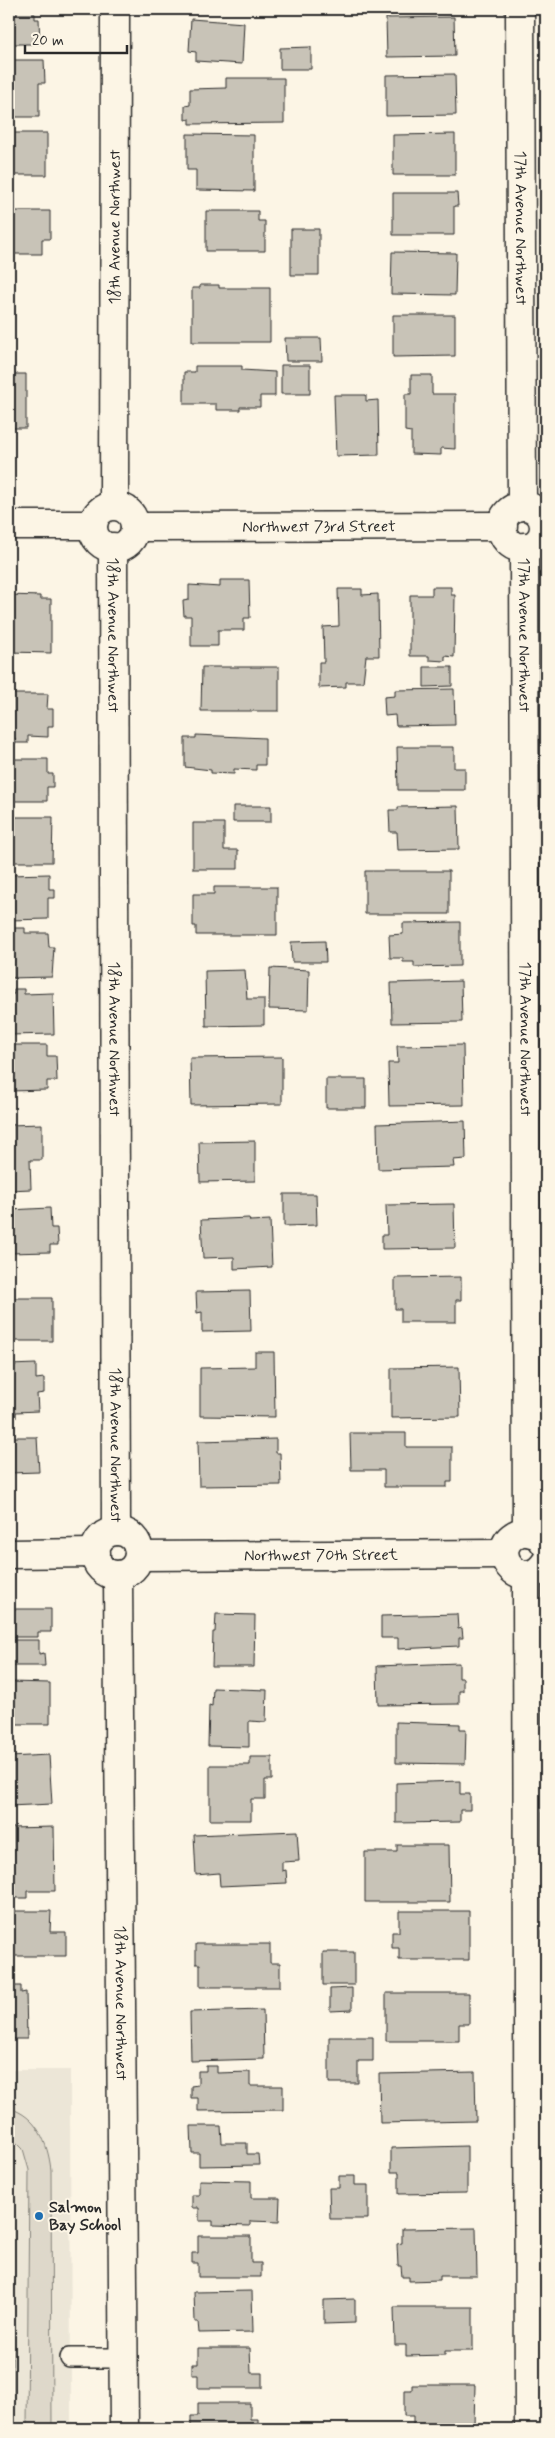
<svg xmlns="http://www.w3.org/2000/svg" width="555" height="2438" viewBox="0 0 555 2438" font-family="Mynerve,sans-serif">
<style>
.built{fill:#ece6d7}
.green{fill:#ded8ca;stroke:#84827a}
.building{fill:#c8c3b7;stroke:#2b2b2b}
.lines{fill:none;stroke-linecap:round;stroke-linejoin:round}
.service-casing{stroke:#2b2b2b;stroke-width:22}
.minor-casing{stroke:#2b2b2b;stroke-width:31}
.service{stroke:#fcf5e5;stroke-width:19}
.minor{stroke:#fcf5e5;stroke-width:28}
.poi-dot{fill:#1f6fb2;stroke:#fcf5e5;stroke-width:2}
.labels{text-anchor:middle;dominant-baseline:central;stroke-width:4;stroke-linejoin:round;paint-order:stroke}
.street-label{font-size:16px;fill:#2b2b2b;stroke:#fcf5e5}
.poi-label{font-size:16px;font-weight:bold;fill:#2b2b2b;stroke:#fcf5e5;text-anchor:start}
</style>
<rect width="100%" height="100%" fill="#fcf5e5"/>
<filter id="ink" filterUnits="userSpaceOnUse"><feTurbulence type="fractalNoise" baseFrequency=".02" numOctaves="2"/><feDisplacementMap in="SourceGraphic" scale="10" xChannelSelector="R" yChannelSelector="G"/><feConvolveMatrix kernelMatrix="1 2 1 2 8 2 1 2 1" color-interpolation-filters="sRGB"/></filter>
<g filter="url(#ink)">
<path class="built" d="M9,2070H70L71,2429H9Z"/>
<path class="green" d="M9,2108C37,2116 48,2143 51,2170L52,2429H27L29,2170L23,2149L9,2135Z
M9,2170H12L13,2429H9Z"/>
<path class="building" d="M9,14H35V19H39L40,44H9Z
M454,17L455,56L387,57L386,18Z
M191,19L244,23L242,64L196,61V52L189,51Z
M311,47V69H280V48Z
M9,60H44L45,83H39V117H9Z
M455,74L456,115L386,116V75Z
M226,78H284V123L190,124V119L185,120V106L190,105V89L226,88Z
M9,133H47V175H9Z
M187,134L254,135V191L196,190V170H187Z
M455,134V175H393V135Z
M393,193H457L458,206H454V235H393Z
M9,211H50V239H42V254H9Z
M206,211H258V221H265V251H206Z
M291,229H319V275H291Z
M392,252L456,253L455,295L391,294Z
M200,285H219V288H270V342H192V288H200Z
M393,315H455V356L393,357Z
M285,338H321L322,361H286Z
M281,365H310V394H281Z
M195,366H242V370L275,372V396H260V407H240V410H216V404H184V372H195Z
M9,374H26V428H9Z
M411,375H432V394H455V449L441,448V455L411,454V432L405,431V394H411Z
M334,395H366V401L378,400L379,455L336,456Z
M220,580H249L250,618H244V630H218V646H191V616H184L183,601L189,600V585L220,587Z
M432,587H451V595H455L454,657L445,656V661L429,660V656H410V595H432Z
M338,589H362V595L378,594L379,656H366L363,682H346V687L319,688V662H324L323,627L339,626Z
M9,595L40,596V599H51V653L9,652Z
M202,667H279V711H201Z
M424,667H452V686L424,687Z
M454,689L455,725L396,726L395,715L385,716L384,697L395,696V690Z
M9,694H48L47,709H53V726H48V737L28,736V743H15V738L9,737Z
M196,735L265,738V765H256V770L234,769V774L211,773V770L185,767V738H196Z
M397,747H454V768H465V790H398Z
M9,759H48V774H53V787H47V801H9Z
M233,806H271V822H233Z
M458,806L459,849L398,850L397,832H390L389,810H398V807Z
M9,817H53L52,862H9Z
M193,823H224V850H238V869H193Z
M365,871H449V914H365Z
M49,874V889H55V898H48V919L9,920V875Z
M214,887H277V935H196V926H193V894H214Z
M460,922V966L414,967V962H403V958H390L389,935L403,934V923Z
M14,928H25V933H48L49,947H54L52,977L9,978V932H14Z
M325,941L326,962H292L291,942Z
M270,968L309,970L308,1010L269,1009Z
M245,970L247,999H264V1025L206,1026L205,971Z
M461,981L462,1022L392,1023L391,983Z
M14,989H24V994L53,993L54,1034L9,1035V994H14Z
M9,1045H47V1056H56L57,1081H47V1090L9,1091Z
M463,1045L464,1105L389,1106L388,1063H398L397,1046Z
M282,1057V1104L191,1105L190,1058Z
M326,1079H366V1108H326Z
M465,1121L466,1159L453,1160L454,1167L378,1169L377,1124Z
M42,1124V1160H30L31,1189L9,1190V1125Z
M255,1141V1181L200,1182L199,1142Z
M284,1194H316L317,1225L284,1226Z
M454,1204L455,1248L382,1249V1235H387L386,1205Z
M50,1208L51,1228H57L58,1245H50V1252L9,1253V1210Z
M249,1218L250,1221L270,1220L272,1267L234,1269V1257L203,1258L201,1220Z
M461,1277V1300H456V1322H401V1309H395V1278Z
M250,1291L251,1331L202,1332V1312L197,1313L196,1292Z
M9,1298H52V1341H9Z
M255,1352H274L275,1417L200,1416V1368L255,1367Z
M36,1364V1379L44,1378V1393L37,1394L38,1411L16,1412V1418H9V1365Z
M459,1367L460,1417L391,1418V1368Z
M350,1433H406V1447H452V1482H447V1487H384V1470H351Z
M9,1437H37L39,1472L9,1473Z
M276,1439V1453H280L281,1485L199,1486L198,1441Z
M9,1609H51V1632H38V1637H9Z
M216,1614L255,1615L254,1667H212L213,1632H215Z
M457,1614L458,1629L462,1628L463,1638H459V1646L398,1649V1638H381V1616Z
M9,1640H39V1654L44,1653L45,1666H9Z
M459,1663V1678H463V1691H459V1704L378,1705L377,1666Z
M9,1682L50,1683V1724H9Z
M213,1688L267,1690L266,1722L249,1721V1747L208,1746L209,1705L212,1706Z
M396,1722L460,1724V1729H466L465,1764L396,1763Z
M49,1755L52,1804L9,1806V1757Z
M250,1757H272V1780H265V1799H251V1820H210V1765H250Z
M460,1781V1794H470V1810H460V1822L396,1823V1783Z
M54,1827L55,1891H27V1898H13V1893H9V1828Z
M297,1831L299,1861L282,1862V1871L286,1870L287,1883L220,1886L219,1873L196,1875L194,1835Z
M397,1845H449L450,1902H365V1852H397Z
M9,1911H51L50,1932H66V1956H9Z
M399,1911H469V1960H399V1948H392V1932H399Z
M196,1944H270V1963H280V1987H200V1964H196Z
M323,1952H354V1985H323Z
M9,1986H21V1993L26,1992L27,2039H9Z
M352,1988V2010L330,2011V1989Z
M386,1993H469V2024H459V2041H386Z
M263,2010L264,2059L191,2061L190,2012Z
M329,2037H373V2061H358V2083H329Z
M206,2066H217V2073L250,2072V2086H283V2110L198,2111V2098H191V2086L198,2085V2071H206Z
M475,2072L476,2121L380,2123L379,2074Z
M191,2126H221L222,2143H247V2154H258L259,2165L199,2166V2153H192Z
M467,2146V2193L399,2194V2172H391V2148Z
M339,2176H355V2185H368V2219H330L329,2188H339Z
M199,2180L251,2181V2198H280L279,2222L250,2221V2226L213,2225V2221H199V2208H192V2195H199Z
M476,2228L477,2276H440V2280L409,2281V2277H402L401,2266H398L397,2244L402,2243V2229Z
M198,2236H251V2263H261V2277H198V2263H192V2253H198Z
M252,2291L253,2332L199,2333L198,2322H195L194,2292Z
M355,2299V2323L324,2324V2300Z
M394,2307H473V2351H445V2355L406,2356V2345H395Z
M198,2348H250L251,2373H262V2388H198V2375H192V2364H198Z
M412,2385H475L474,2425L461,2424V2429H413V2416H404V2390H412Z
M198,2403H250V2419H258V2428L262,2429H191V2416H198Z"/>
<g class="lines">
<defs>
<path id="service" d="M70,2358H125"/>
<g id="minor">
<path id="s1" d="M520,9L522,506"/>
<path id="s2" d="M114,505L115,9"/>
<circle cx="114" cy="527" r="21"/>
<circle cx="523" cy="527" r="21"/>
<path d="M9,525H93"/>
<path id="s3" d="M135,527L503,526"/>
<path id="s4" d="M113,547L116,1531"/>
<path id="s5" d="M524,547L527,1532"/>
<circle cx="117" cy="1553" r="22"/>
<path d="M546,1545L539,1535L524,1531C479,1545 522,1599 546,1562"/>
<path d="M9,1554L96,1553"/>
<path id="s6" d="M139,1556L504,1554"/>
<path id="s7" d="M118,1575L124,2429"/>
<path d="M527,1575L529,2429"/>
</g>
</defs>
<use href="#service" class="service-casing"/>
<use href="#minor" class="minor-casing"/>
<use href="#service" class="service"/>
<use href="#minor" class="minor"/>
</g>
</g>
<circle class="poi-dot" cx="39" cy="2216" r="5"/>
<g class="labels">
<g class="street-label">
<text stroke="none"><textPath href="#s2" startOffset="278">18th Avenue Northwest</textPath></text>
<text stroke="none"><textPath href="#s1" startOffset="219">17th Avenue Northwest</textPath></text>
<text stroke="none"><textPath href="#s3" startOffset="184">Northwest 73rd Street</textPath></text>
<text stroke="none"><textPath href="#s4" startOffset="88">18th Avenue Northwest</textPath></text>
<text stroke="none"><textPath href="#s5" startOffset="88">17th Avenue Northwest</textPath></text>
<text stroke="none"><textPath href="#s4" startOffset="492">18th Avenue Northwest</textPath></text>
<text stroke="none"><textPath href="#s5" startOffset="492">17th Avenue Northwest</textPath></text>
<text stroke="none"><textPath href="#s4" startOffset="898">18th Avenue Northwest</textPath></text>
<text stroke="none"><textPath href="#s6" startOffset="182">Northwest 70th Street</textPath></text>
<text stroke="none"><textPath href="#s7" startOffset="428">18th Avenue Northwest</textPath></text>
</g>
<g class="poi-label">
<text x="49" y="2207">Salmon<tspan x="49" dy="18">Bay School</tspan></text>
</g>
</g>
<rect width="555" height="2438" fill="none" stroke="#fcf5e5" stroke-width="30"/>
<rect x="15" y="15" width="525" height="2408" fill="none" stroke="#2b2b2b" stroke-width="2" filter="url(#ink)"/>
<path d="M25 45v8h102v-8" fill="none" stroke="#2b2b2b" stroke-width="2.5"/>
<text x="32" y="45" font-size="15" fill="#2b2b2b" stroke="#fcf5e5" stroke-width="4" paint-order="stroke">20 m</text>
</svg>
